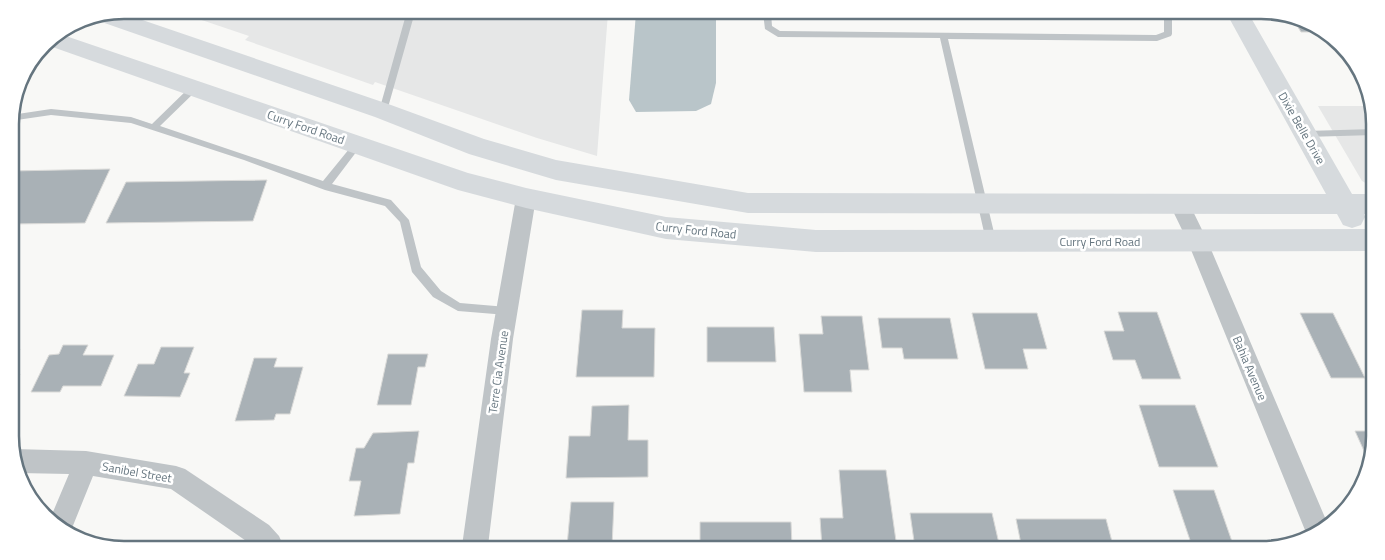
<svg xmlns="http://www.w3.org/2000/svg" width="1385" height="560" viewBox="0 0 1385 560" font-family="'Titillium Web',sans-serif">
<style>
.built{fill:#e6e7e7}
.water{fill:#b9c5c9}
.building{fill:#a9b1b6;stroke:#dadad8}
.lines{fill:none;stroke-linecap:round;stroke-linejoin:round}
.lane{fill:#bfc4c7;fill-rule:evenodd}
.street{fill:#bfc4c7;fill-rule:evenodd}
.secondary{fill:#d6dadd;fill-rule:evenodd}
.labels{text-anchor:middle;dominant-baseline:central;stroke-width:5;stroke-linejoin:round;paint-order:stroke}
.street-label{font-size:12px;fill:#65757f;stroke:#fff}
.rim{fill:none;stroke:#65757f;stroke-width:2.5}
</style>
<rect width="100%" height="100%" fill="#f8f8f6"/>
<path class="built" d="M172,10L608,13L597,156L537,138L375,82L373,85L245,40L249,36Z
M1318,106H1373V187L1362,181Z"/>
<path class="water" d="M636,13H716V83L711,104L696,111L636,112L629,100Z"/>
<path class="building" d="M1291,16H1298L1321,32H1301Z
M1339,45L1351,54L1357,68H1353Z
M110,169L85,223L11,224V171Z
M267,180L253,221L106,223L126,182Z
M582,310H623L622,328H655L654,377H576Z
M1118,312H1157L1181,379H1142L1135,360H1113L1104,331H1124Z
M972,313H1037L1047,349H1023L1028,369H985Z
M1300,313H1333L1365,378H1331Z
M821,316H862L869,370H850L852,392H804L799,334H823Z
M878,318H950L958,359H904L902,348H882Z
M707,327H774L776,362H707Z
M63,345H88L83,355H114L101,386H63L60,392H31L49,355L59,354Z
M161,347H194L184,373H190L180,397L124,396L138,364H154Z
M12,349H20L12,365Z
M388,354H428L425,367H418L411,405H377Z
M254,358H277L274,367H303L290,414H276L274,420L235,421Z
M12,374H20L12,391Z
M629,405L628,440H648V477L566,478L569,436H590L592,406Z
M1139,405H1195L1218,467H1159Z
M419,431L414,463H408L400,514L354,516L361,481H349L356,448H364L373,433Z
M1355,431H1369V462Z
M839,470H886L897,548H822L820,518H843Z
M1173,490H1214L1235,550L1193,549Z
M571,502H614L612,547L567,546Z
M910,513H992L1000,548H915Z
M1016,519H1106L1114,549H1022Z
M700,522H791L792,547H700Z"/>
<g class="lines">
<path class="lane" d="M407,11L415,12L387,111L383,114L379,111Z
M763,13H771L772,26L780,31L1156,35L1164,32V20L1162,15H1170L1172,20V34L1171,36L1157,41L948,39L996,241L994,244H988L986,241L940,38L778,37L765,29Z
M194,85L197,86V90L160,126L323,181L354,143H360L361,145L360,147L332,184L391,200L409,220L421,267L441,291L460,303L507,307L511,308L512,311L511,314L507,315L458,311L433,297L412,272L400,222L385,206L325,190L244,160L131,123L51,115L10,121L11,115L51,109L131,117L152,124L191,86Z
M1374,129V135L1306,137L1302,134L1306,131Z"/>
<path class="street" d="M526,190L533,192L536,198L513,339L488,546H462L491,339L516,198L519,192Z
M1180,197L1187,199L1207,240L1329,527L1307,535L1187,240L1170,205L1173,199Z
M14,449L86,451L176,466L185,469L269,525L279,536L283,545H252L171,489L93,476L70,533L50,519L69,474L19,473L12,459V450Z"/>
<path class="secondary" d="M116,11L391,105L484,139L556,160L748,193L1326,194L1228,16H1250L1352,194H1373V214H1364L1365,217L1361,225L1352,228L1343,225L1337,214L748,213L556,180L469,154L375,117L93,19L92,16Z
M57,33L468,173L526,188L666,217L816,230L1372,229V251L816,252L666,239L526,208L458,190L44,44L48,38Z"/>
</g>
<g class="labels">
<g class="street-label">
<text transform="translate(306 127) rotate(19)">Curry Ford Road</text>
<text transform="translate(1302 128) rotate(60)">Dixie Belle Drive</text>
<text transform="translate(696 230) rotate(6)">Curry Ford Road</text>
<text x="1100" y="241">Curry Ford Road</text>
<text transform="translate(1250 368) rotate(67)">Bahia Avenue</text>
<text transform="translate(498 372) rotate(-82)">Terre Cia Avenue</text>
<text transform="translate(137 472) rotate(10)">Sanibel Street</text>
</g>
</g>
<path d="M0 0H1385V560H0ZM124 19H1261A105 105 0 0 1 1366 124V436A105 105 0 0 1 1261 541H124A105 105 0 0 1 19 436V124A105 105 0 0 1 124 19Z" fill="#fff" fill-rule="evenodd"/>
<path class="rim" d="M124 19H1261A105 105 0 0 1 1366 124V436A105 105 0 0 1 1261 541H124A105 105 0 0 1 19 436V124A105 105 0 0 1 124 19Z"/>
</svg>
